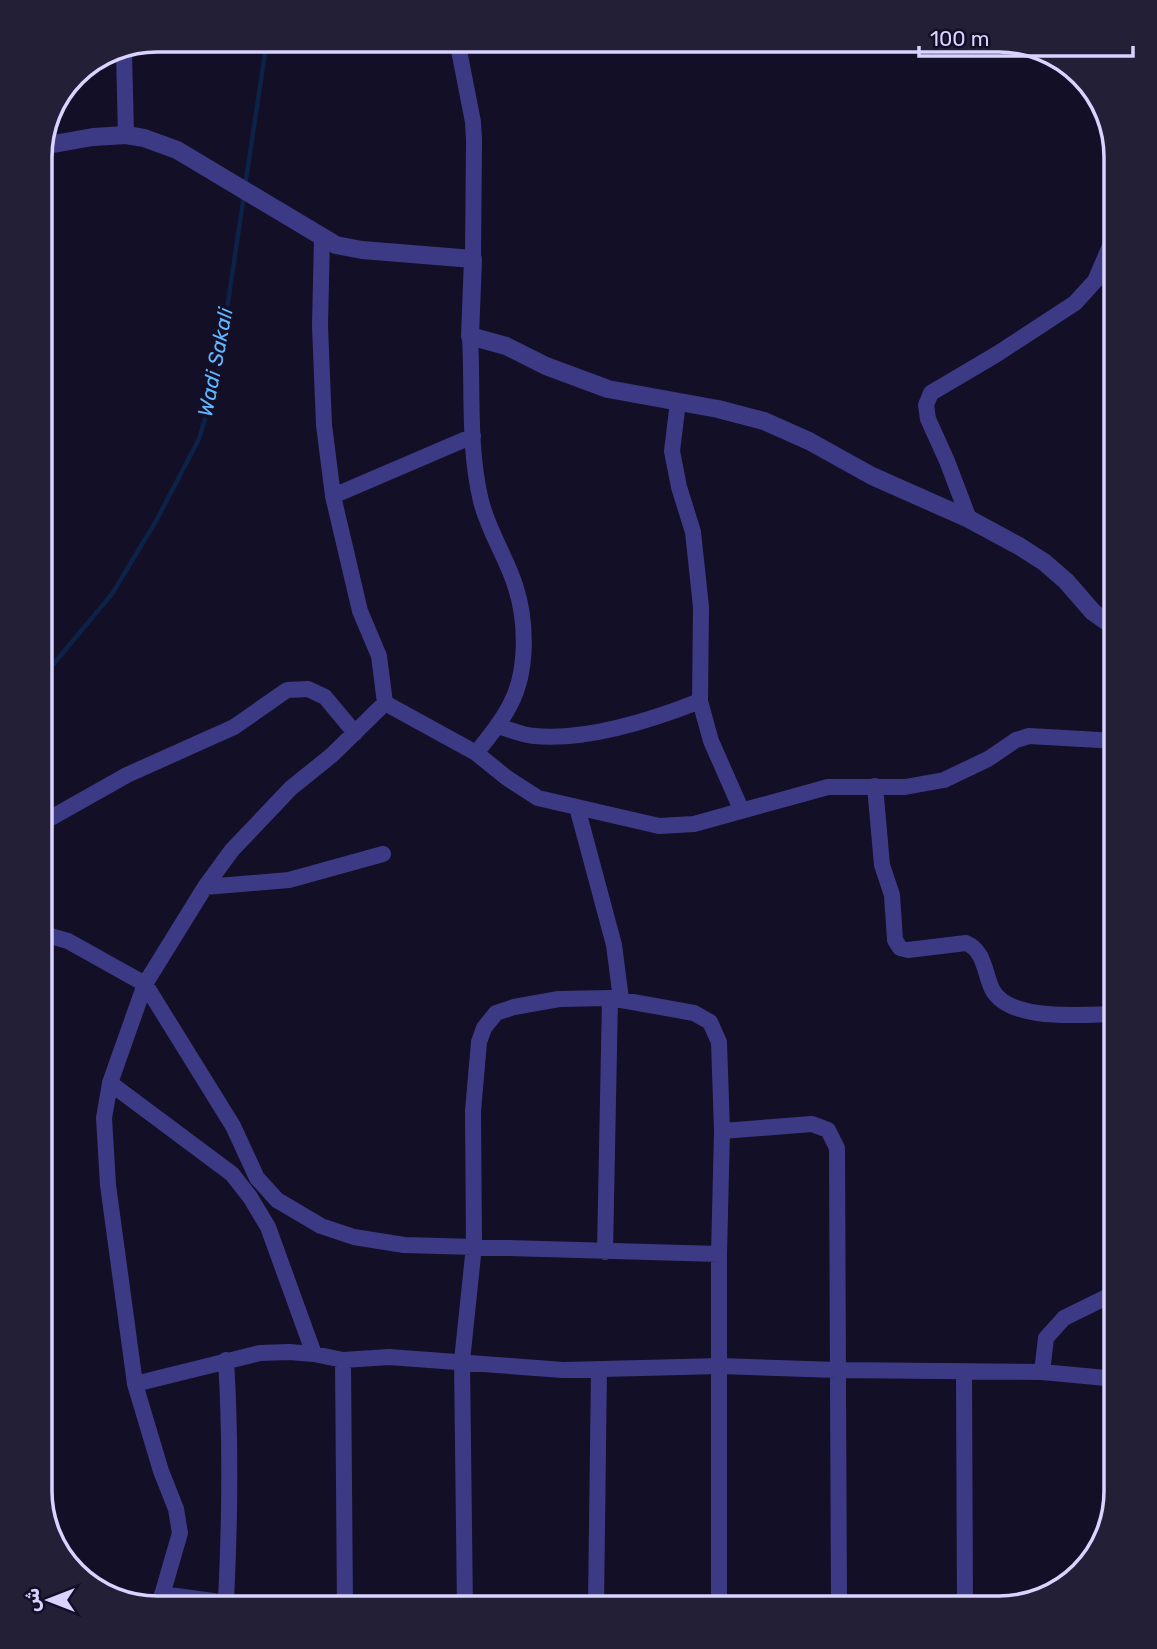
<svg xmlns="http://www.w3.org/2000/svg" width="1157" height="1649" viewBox="0 0 1157 1649" font-family="Rubik,'Noto Naskh Arabic',sans-serif">
<style>
.lines{fill:none;stroke-linecap:round;stroke-linejoin:round}
.stream{stroke:#0c2248;stroke-width:4.5}
.minor{stroke:#3d3a85;stroke-width:16}
.tertiary{stroke:#3d3a85;stroke-width:18}
.labels{text-anchor:middle;dominant-baseline:central;stroke-width:7;stroke-linejoin:round;paint-order:stroke}
.water-label{font-size:21px;font-style:italic;fill:#62b6ff;stroke:#130f26}
.rim{fill:none;stroke:#d9d4ff;stroke-width:3.5}
</style>
<rect width="100%" height="100%" fill="#130f26"/>
<g class="lines">
<path class="stream" d="M245,186L267,40
M40,680L112,594L156,521L199,439L216,382L244,195"/>
<path class="minor" d="M457,40L473,122L474,140L473,259
M124,53L126,135
M322,237L320,326L324,425L333,496L360,611L379,656L385,703
M470,336C473,390 468,448 481,501C488,530 506,557 515,585C527,621 528,672 510,705C501,723 488,738 476,753
M678,402L672,451L679,487L693,532L701,607L700,701L711,741L741,809
M333,496L473,436
M969,519L947,461L928,419L926,405L931,393L997,354L1075,303L1095,281L1117,230
M385,703L476,753L507,778L538,798L659,826L694,824L828,787H905L944,780L988,759L1016,740L1029,736L1117,741
M497,726C509,729 522,735 534,736C587,741 652,720 700,701
M875,786L882,865L892,895L895,940L900,948L908,950L966,943C985,951 984,972 992,989C1009,1023 1085,1014 1117,1014
M577,807L614,945L621,999
M40,824L127,775L234,727L287,690L308,689L325,697L355,733
M205,887L289,880L383,854
M40,933L68,941L145,984L233,1126L257,1178L277,1200L321,1226L354,1237L404,1245L719,1254
M110,1083L232,1174L250,1197L268,1227L314,1354
M722,1131L812,1124L828,1130L837,1148L839,1609
M605,1252L610,998
M226,1360C231,1441 230,1520 226,1601
M343,1360L345,1609
M1042,1372L1046,1338L1064,1318L1117,1292
M964,1373L965,1609
M135,1384L260,1353L289,1352L314,1354L343,1360L389,1357L563,1370L720,1366L837,1370L1042,1372L1117,1379
M162,1594L272,1609
M596,1605L599,1369
M158,1609L180,1533L176,1509L161,1471L135,1384L108,1185L104,1118L110,1083L145,984L205,887L232,850L291,788L332,755L385,703
M465,1609L462,1361L474,1246L473,1111L479,1042L484,1028L496,1013L514,1007L559,999L610,998L694,1013L710,1022L719,1042L722,1131L719,1254V1609
M576,1609L596,1605L624,1609"/>
<path class="tertiary" d="M42,146L93,137L126,135L144,138L177,150L336,245L362,250L473,259L470,336L506,346L546,366L608,389L718,409L764,421L809,441L872,476L969,519L1019,546L1044,562L1066,581L1093,612L1117,629"/>
</g>
<g class="labels">
<g class="water-label">
<text transform="translate(215 362) rotate(-79)">Wadi Sakali</text>
</g>
</g>
<path d="M0 0H1157V1649H0ZM157 52H999A105 105 0 0 1 1104 157V1491A105 105 0 0 1 999 1596H157A105 105 0 0 1 52 1491V157A105 105 0 0 1 157 52Z" fill="#231f37" fill-rule="evenodd"/>
<path class="rim" d="M157 52H999A105 105 0 0 1 1104 157V1491A105 105 0 0 1 999 1596H157A105 105 0 0 1 52 1491V157A105 105 0 0 1 157 52Z"/>
<g transform="translate(49 1600) rotate(270)" stroke="#130f26" stroke-width="5" paint-order="stroke">
<path d="M0-5L12 26L0 18L-12 26Z" fill="#d9d4ff"/>
<text y="-10" font-size="19" font-weight="bold" text-anchor="middle" fill="#d9d4ff">ش</text>
</g>
<path d="M919 46v10h214v-10" fill="none" stroke="#d9d4ff" stroke-width="3.5"/>
<text x="930" y="46" font-size="21" fill="#d9d4ff" stroke="#130f26" stroke-width="5" paint-order="stroke">100 m</text>
</svg>
